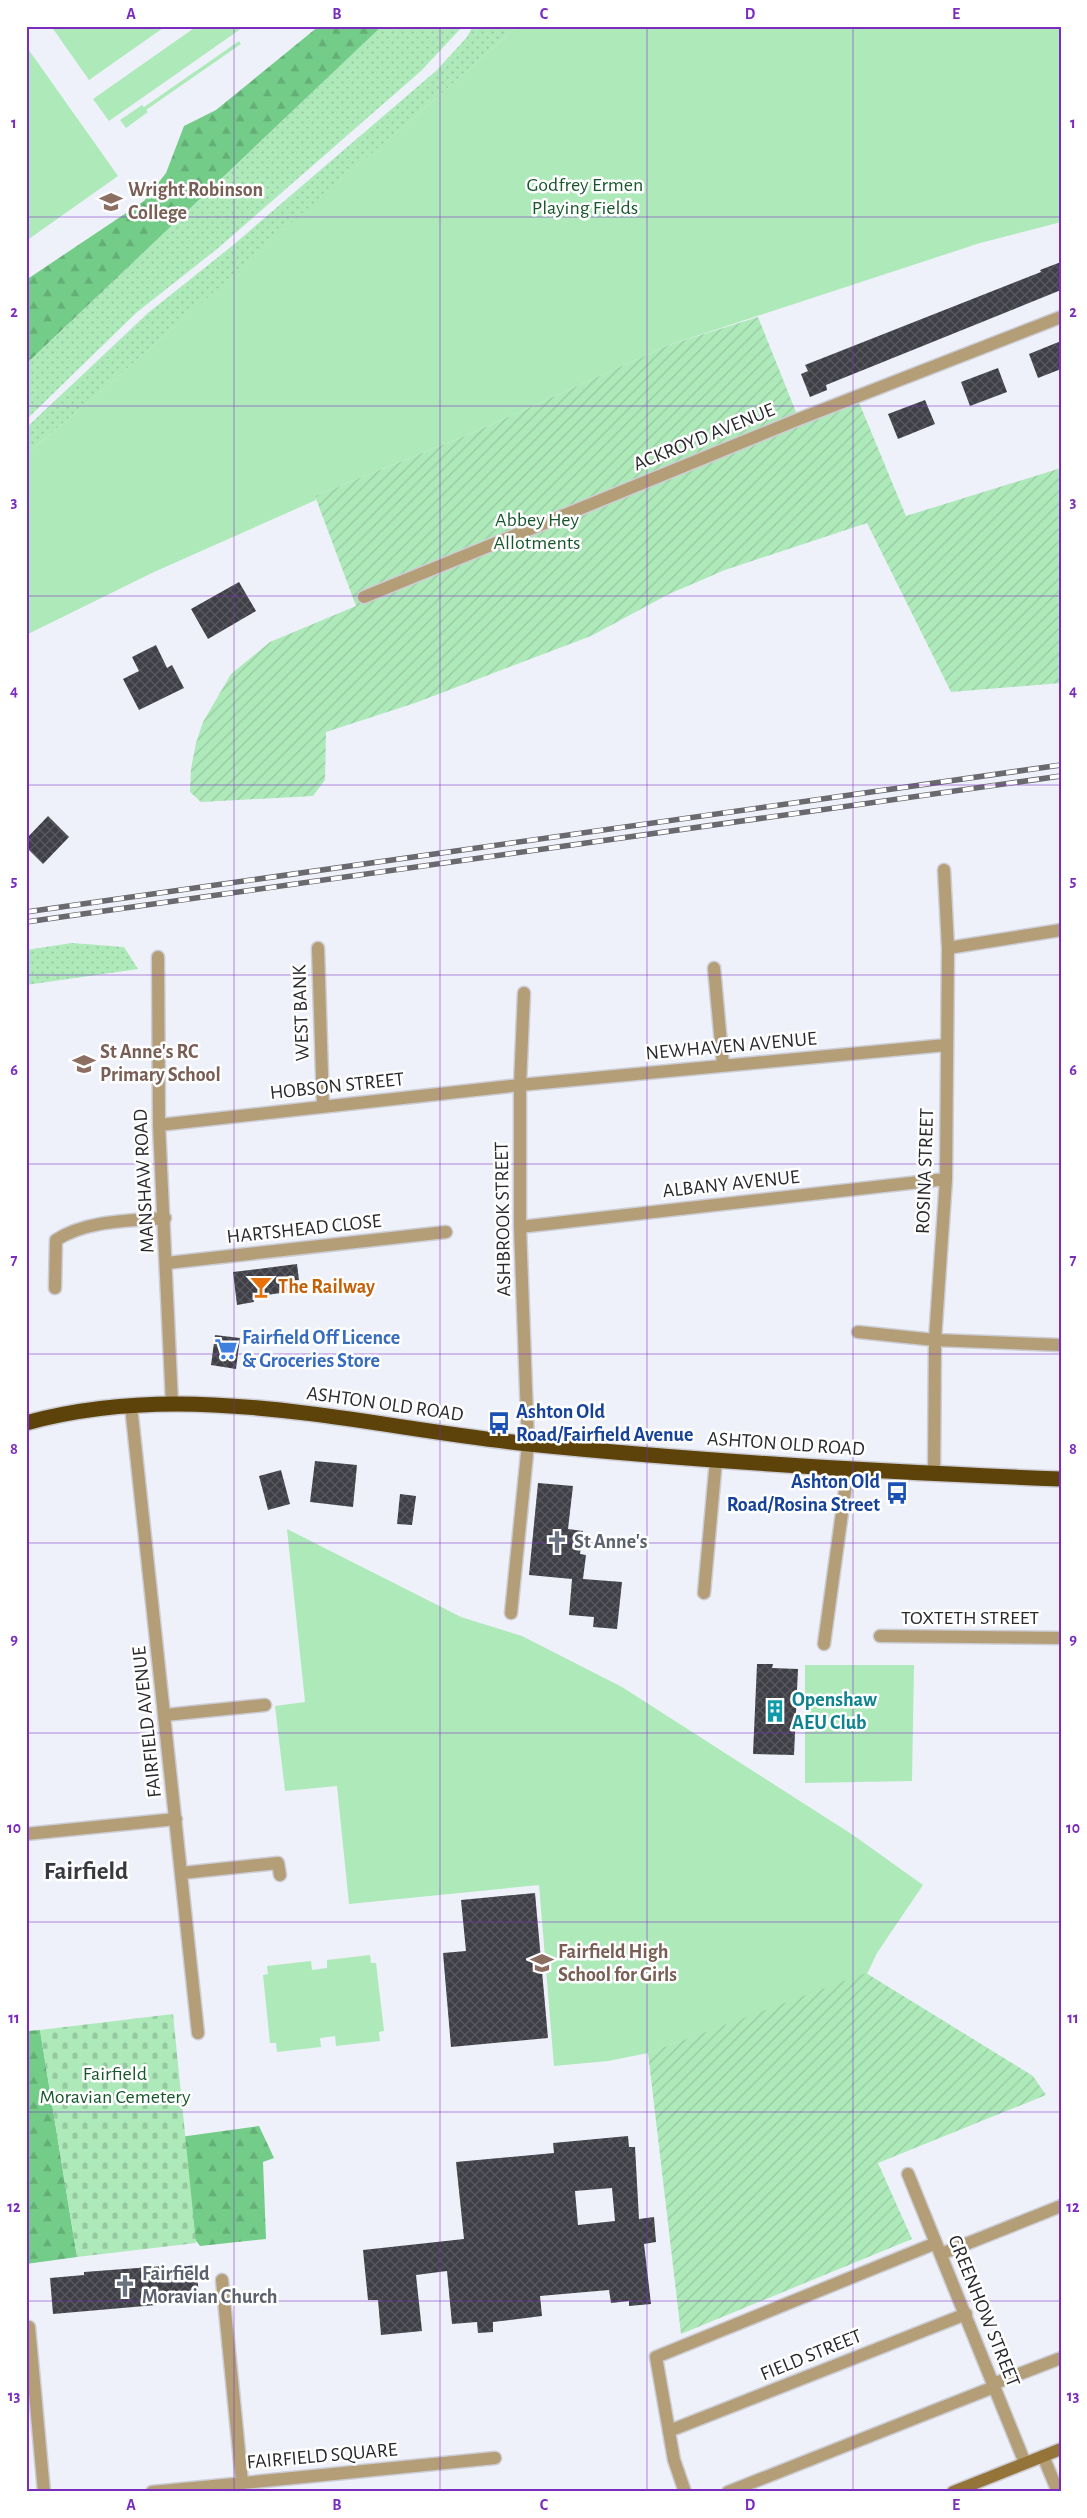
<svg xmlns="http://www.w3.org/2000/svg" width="1087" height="2518" viewBox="0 0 1087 2518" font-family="'Alegreya Sans',sans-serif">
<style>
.grass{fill:url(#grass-dots)}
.forest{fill:url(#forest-firs)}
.cemetery{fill:url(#cemetery-stones)}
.park{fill:#aee9ba}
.garden{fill:url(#garden-furrows)}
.building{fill:url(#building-cross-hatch);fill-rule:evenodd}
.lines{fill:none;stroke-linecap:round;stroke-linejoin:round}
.street-casing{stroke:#cccdd5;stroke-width:15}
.secondary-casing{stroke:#cccdd5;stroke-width:15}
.highway-casing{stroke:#cccdd5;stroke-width:18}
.street{stroke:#b49e78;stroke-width:12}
.secondary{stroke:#957439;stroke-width:12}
.highway{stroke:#5d430a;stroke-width:15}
.rail-casing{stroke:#69696f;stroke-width:5.5}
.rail{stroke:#fff;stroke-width:4;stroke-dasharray:11;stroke-linecap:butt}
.grid{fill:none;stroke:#7b2cbf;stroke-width:1;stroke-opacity:0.55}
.labels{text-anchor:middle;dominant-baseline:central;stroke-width:5;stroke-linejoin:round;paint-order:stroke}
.park-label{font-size:20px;fill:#18572c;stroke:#fff}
.education-label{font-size:20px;font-weight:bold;fill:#785e54;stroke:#fff;text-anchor:start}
.street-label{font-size:20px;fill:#2a2a2e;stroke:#fff}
.food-label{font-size:20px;font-weight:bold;fill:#c56008;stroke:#fff;text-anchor:start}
.shop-label{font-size:20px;font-weight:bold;fill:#366cbe;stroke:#fff;text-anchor:start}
.transit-label{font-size:20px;font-weight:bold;fill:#164399;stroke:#fff;text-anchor:start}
.worship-label{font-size:20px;font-weight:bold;fill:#5b616d;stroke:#fff;text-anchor:start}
.culture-label{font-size:20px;font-weight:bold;fill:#0d838f;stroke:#fff;text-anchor:start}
.district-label{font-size:25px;font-weight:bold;fill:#383940;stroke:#fff}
.neatline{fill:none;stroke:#7b2cbf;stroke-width:2}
.grid-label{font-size:16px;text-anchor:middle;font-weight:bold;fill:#7b2cbf}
</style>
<defs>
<pattern id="grass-dots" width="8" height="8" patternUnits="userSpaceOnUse" patternTransform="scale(1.25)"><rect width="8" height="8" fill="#aee9ba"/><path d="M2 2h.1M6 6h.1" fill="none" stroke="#96c8a0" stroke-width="1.8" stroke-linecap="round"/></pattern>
<pattern id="forest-firs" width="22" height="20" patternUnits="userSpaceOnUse" patternTransform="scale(1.25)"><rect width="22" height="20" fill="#73cc88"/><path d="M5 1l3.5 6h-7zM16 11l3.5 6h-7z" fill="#64af76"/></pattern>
<pattern id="cemetery-stones" width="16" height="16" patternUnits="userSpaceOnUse" patternTransform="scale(1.25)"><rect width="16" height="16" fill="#aee9ba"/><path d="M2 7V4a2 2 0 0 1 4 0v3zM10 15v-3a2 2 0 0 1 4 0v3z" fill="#96c8a0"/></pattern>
<pattern id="garden-furrows" width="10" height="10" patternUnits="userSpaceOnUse" patternTransform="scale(1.25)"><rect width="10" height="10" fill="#aee9ba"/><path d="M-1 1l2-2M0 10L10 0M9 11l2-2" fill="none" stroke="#96c8a0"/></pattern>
<pattern id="building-cross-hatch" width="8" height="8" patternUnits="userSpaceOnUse" patternTransform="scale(1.25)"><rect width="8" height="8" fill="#3f4047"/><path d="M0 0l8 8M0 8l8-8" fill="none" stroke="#59595f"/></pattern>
</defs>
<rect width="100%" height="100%" fill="#eff1fa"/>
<path class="grass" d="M382,26H463L421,71L217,249L136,313L26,420V364Z
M473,26H517C451,87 382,144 315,203C219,287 125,373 26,454V428L148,313L232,246L437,70L467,37Z
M72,943L124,947L138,969L26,985V950Z"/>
<path class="forest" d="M319,26H382L26,364V280L144,201L166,173L184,126L216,110Z
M40,2030L77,2257L26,2264V2031Z
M259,2126L274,2158L263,2162L266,2239L200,2246L170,2206L151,2141Z"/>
<path class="cemetery" d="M173,2014L196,2243L77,2257L40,2030Z"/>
<path class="park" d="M51,26H166L89,80Z
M197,26H245L109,121L93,99Z
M517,26H1061V222L980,243L669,345L470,434L315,496L316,500L154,572L26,635V454C125,373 219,287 314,203C382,144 451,87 517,26Z
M239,41L241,44L146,110L148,112L126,128L120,120L142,105L144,107Z
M26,46L118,176L26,241Z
M287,1529L461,1617L522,1636L622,1687L853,1835L923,1885L877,1953L867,1974L648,2053L608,2061L554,2066L539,1885L349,1904L337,1786L285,1791L275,1706L305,1702Z
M805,1665H914L912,1781L805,1783Z
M370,1955L371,1963H376L384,2031L379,2032L380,2041L336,2046L335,2036L320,2038L321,2047L277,2052L276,2043H270L263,1975L268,1974L267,1966L311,1961L312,1970L327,1968V1960Z"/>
<path class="garden" d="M758,317L800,422L858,400L906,516L1061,468V683L951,692L867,523L725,570L669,594L591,636L415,703L326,732L325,780L313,796L201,802L190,792L191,769L196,743L203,722L231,674L270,642L356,606L315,496L470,434L669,345Z
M866,1973L1033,2076L1046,2095L878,2163L912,2239L681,2334L648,2053Z"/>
<path class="building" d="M1061,262V290L826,385L827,390L810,397L801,374L808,371L805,365L1041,272L1040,270Z
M1061,341V369L1038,378L1029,354Z
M998,368L1007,392L970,406L961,382Z
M925,400L935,424L898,439L888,414Z
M239,582L256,611L208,639L191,609Z
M156,645L167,668L172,665L184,688L139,710L123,679L139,671L132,657Z
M48,816L69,837L43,864L26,847V839Z
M297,1264L299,1280L286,1281L288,1292L253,1297L254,1302L237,1305L233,1272Z
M215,1335L240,1338L236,1369L211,1365Z
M315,1461L357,1465L353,1507L310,1502Z
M281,1470L290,1504L268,1510L259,1476Z
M538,1483L573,1486L568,1529L583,1531L580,1554L586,1555L583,1579L622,1582L617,1629L593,1627L594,1617L569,1615L572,1579L529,1575Z
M400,1494L416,1496L412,1525L397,1524Z
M757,1664H773L772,1668L798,1669L794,1755L753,1754Z
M535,1893L548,2038L451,2047L443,1953L466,1951L461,1900Z
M628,2136L629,2147H635L639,2219L654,2217L656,2242L644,2244L651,2304L629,2306V2301L611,2303L609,2290L540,2296L542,2316L493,2322V2332L478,2333L477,2322L452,2324L447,2271L416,2275L422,2331L381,2335L378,2300H368L363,2250L464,2239L456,2162L554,2153L553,2143ZM612,2188L615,2221L578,2225L575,2191Z
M196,2265L199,2295L167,2298L168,2304L53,2314L50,2278L84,2275V2272L164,2266V2269Z"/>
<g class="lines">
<defs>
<path id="street" d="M364,597L799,419L1061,317
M318,948L323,1107
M948,948L1061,930
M158,957L159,1125L172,1404
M714,968L723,1065
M159,1125L520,1085L946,1045
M520,1227L946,1179
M167,1263L446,1232
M55,1288L56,1240C87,1220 129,1221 165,1218
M858,1332L935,1340L1061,1345
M131,1406L198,2033
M934,1474L935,1340L946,1179L948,948L944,870
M704,1593L716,1460
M511,1613L528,1444L520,1227V1085L524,993
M880,1636L1061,1638
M824,1644L848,1469
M165,1715L265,1705
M26,1834L176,1819
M182,1873L278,1863L280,1875
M908,2174L1025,2463
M941,2254L1061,2206
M222,2280L242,2482
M29,2327L44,2492
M993,2384L1061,2358
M669,2431L966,2314
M1043,2456L1058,2492
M152,2492L495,2458
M685,2492L674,2460L656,2357L936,2243
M728,2492L994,2387"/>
<path id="secondary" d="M953,2492L1061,2449"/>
<path id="highway" d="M26,1423C192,1377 363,1427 529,1444C706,1462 883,1472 1061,1479"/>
</defs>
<use href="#street" class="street-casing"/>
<use href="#secondary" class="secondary-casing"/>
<use href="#highway" class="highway-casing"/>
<use href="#street" class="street"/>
<use href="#secondary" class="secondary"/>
<use href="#highway" class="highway"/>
<defs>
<path id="rail" d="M26,912L1061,765
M26,922L1061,776"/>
</defs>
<use href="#rail" class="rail-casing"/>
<use href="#rail" class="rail"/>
</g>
<path class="grid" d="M234,26V2492M440,26V2492M647,26V2492M853,26V2492M26,217H1061M26,406H1061M26,596H1061M26,785H1061M26,975H1061M26,1164H1061M26,1354H1061M26,1543H1061M26,1733H1061M26,1922H1061M26,2112H1061M26,2301H1061"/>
<defs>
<symbol id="school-bare" viewBox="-9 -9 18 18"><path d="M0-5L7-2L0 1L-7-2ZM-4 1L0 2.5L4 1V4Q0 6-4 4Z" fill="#8d6e63" stroke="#fff" stroke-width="2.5" paint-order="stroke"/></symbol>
<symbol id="bar-bare" viewBox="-9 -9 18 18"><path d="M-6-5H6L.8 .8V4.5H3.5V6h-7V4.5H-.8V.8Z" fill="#e8710a" stroke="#fff" stroke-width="2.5" paint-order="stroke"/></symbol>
<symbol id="supermarket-bare" viewBox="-9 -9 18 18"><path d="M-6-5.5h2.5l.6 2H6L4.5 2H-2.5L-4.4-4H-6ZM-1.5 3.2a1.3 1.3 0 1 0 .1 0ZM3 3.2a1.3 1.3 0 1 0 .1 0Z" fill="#3f7fe0" stroke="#fff" stroke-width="2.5" paint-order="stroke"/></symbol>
<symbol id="bus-bare" viewBox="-9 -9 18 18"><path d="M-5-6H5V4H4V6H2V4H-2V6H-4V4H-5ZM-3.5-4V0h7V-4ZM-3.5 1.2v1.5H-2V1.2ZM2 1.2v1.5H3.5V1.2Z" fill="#1a4fb4" stroke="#fff" stroke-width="2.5" paint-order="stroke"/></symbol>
<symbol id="church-bare" viewBox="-9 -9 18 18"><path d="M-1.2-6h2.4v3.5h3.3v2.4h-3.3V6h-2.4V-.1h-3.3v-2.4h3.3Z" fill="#6b7280" stroke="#fff" stroke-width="2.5" paint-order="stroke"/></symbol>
<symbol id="building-bare" viewBox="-9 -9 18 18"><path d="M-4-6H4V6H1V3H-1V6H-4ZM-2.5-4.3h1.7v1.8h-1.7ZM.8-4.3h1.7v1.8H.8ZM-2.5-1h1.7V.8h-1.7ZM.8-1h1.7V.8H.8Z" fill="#0f9aa8" stroke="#fff" stroke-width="2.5" paint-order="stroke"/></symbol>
</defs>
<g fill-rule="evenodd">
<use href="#school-bare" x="95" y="186" width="32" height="32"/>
<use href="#school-bare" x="68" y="1048" width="32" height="32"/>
<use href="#bar-bare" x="245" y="1271" width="32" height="32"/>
<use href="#supermarket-bare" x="210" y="1333" width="32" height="32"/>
<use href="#bus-bare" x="483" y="1407" width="32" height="32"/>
<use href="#bus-bare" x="881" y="1477" width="32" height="32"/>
<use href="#church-bare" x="541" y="1526" width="32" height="32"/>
<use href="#building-bare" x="759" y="1695" width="32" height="32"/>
<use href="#school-bare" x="526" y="1947" width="32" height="32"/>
<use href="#church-bare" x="109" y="2270" width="32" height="32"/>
</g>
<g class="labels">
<g class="park-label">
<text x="585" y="185">Godfrey Ermen<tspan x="585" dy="23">Playing Fields</tspan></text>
<text x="537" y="520">Abbey Hey<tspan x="537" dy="23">Allotments</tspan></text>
<text x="115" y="2074">Fairfield<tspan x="115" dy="23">Moravian Cemetery</tspan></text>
</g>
<g class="education-label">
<text x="128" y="190">Wright Robinson<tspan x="128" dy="23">College</tspan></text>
<text x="100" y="1052">St Anne's RC<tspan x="100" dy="23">Primary School</tspan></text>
<text x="558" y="1952">Fairfield High<tspan x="558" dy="23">School for Girls</tspan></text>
</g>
<g class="street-label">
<text transform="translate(704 437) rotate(-22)">ACKROYD AVENUE</text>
<text transform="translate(301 1013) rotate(-92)">WEST BANK</text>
<text transform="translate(731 1046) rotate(-5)">NEWHAVEN AVENUE</text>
<text transform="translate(337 1086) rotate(-6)">HOBSON STREET</text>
<text transform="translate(925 1171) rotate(-88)">ROSINA STREET</text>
<text transform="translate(144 1181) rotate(-93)">MANSHAW ROAD</text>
<text transform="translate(731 1184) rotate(-6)">ALBANY AVENUE</text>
<text transform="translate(503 1219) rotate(-91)">ASHBROOK STREET</text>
<text transform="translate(304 1229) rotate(-6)">HARTSHEAD CLOSE</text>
<text transform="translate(385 1404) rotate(8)">ASHTON OLD ROAD</text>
<text transform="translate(786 1444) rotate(4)">ASHTON OLD ROAD</text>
<text x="970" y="1618">TOXTETH STREET</text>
<text transform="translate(147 1722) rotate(-96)">FAIRFIELD AVENUE</text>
<text transform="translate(984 2311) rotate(68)">GREENHOW STREET</text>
<text transform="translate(811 2355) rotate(-22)">FIELD STREET</text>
<text transform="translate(322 2456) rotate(-5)">FAIRFIELD SQUARE</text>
</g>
<g class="food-label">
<text x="278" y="1287">The Railway</text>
</g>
<g class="shop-label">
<text x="242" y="1338">Fairfield Off Licence<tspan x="242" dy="23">&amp; Groceries Store</tspan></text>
</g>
<g class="transit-label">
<text x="516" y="1412">Ashton Old<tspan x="516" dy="23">Road/Fairfield Avenue</tspan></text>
<text x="880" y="1482" text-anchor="end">Ashton Old<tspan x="880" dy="23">Road/Rosina Street</tspan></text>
</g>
<g class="worship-label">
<text x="574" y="1542">St Anne's</text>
<text x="142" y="2274">Fairfield<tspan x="142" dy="23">Moravian Church</tspan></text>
</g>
<g class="culture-label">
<text x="792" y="1700">Openshaw<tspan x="792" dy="23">AEU Club</tspan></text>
</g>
<g class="district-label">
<text x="86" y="1871">Fairfield</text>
</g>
</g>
<rect width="1087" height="2518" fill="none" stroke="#ffffff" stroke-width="55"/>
<rect x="28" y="28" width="1032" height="2462" class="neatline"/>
<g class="grid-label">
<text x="131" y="19">A</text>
<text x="337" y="19">B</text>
<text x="544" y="19">C</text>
<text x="750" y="19">D</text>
<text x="956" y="19">E</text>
<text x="14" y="128">1</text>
<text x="1073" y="128">1</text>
<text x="14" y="317">2</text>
<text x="1073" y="317">2</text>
<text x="14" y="507">3</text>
<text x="1073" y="507">3</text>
<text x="14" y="696">4</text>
<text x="1073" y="696">4</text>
<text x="14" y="886">5</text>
<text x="1073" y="886">5</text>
<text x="14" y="1075">6</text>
<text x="1073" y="1075">6</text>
<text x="14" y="1265">7</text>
<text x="1073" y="1265">7</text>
<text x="14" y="1454">8</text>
<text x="1073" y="1454">8</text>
<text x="14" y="1644">9</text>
<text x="1073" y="1644">9</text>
<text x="14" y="1833">10</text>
<text x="1073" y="1833">10</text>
<text x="14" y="2023">11</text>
<text x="1073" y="2023">11</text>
<text x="14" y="2212">12</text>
<text x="1073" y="2212">12</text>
<text x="14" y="2401">13</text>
<text x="1073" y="2401">13</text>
<text x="131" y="2510">A</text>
<text x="337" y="2510">B</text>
<text x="544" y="2510">C</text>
<text x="750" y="2510">D</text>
<text x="956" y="2510">E</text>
</g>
</svg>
